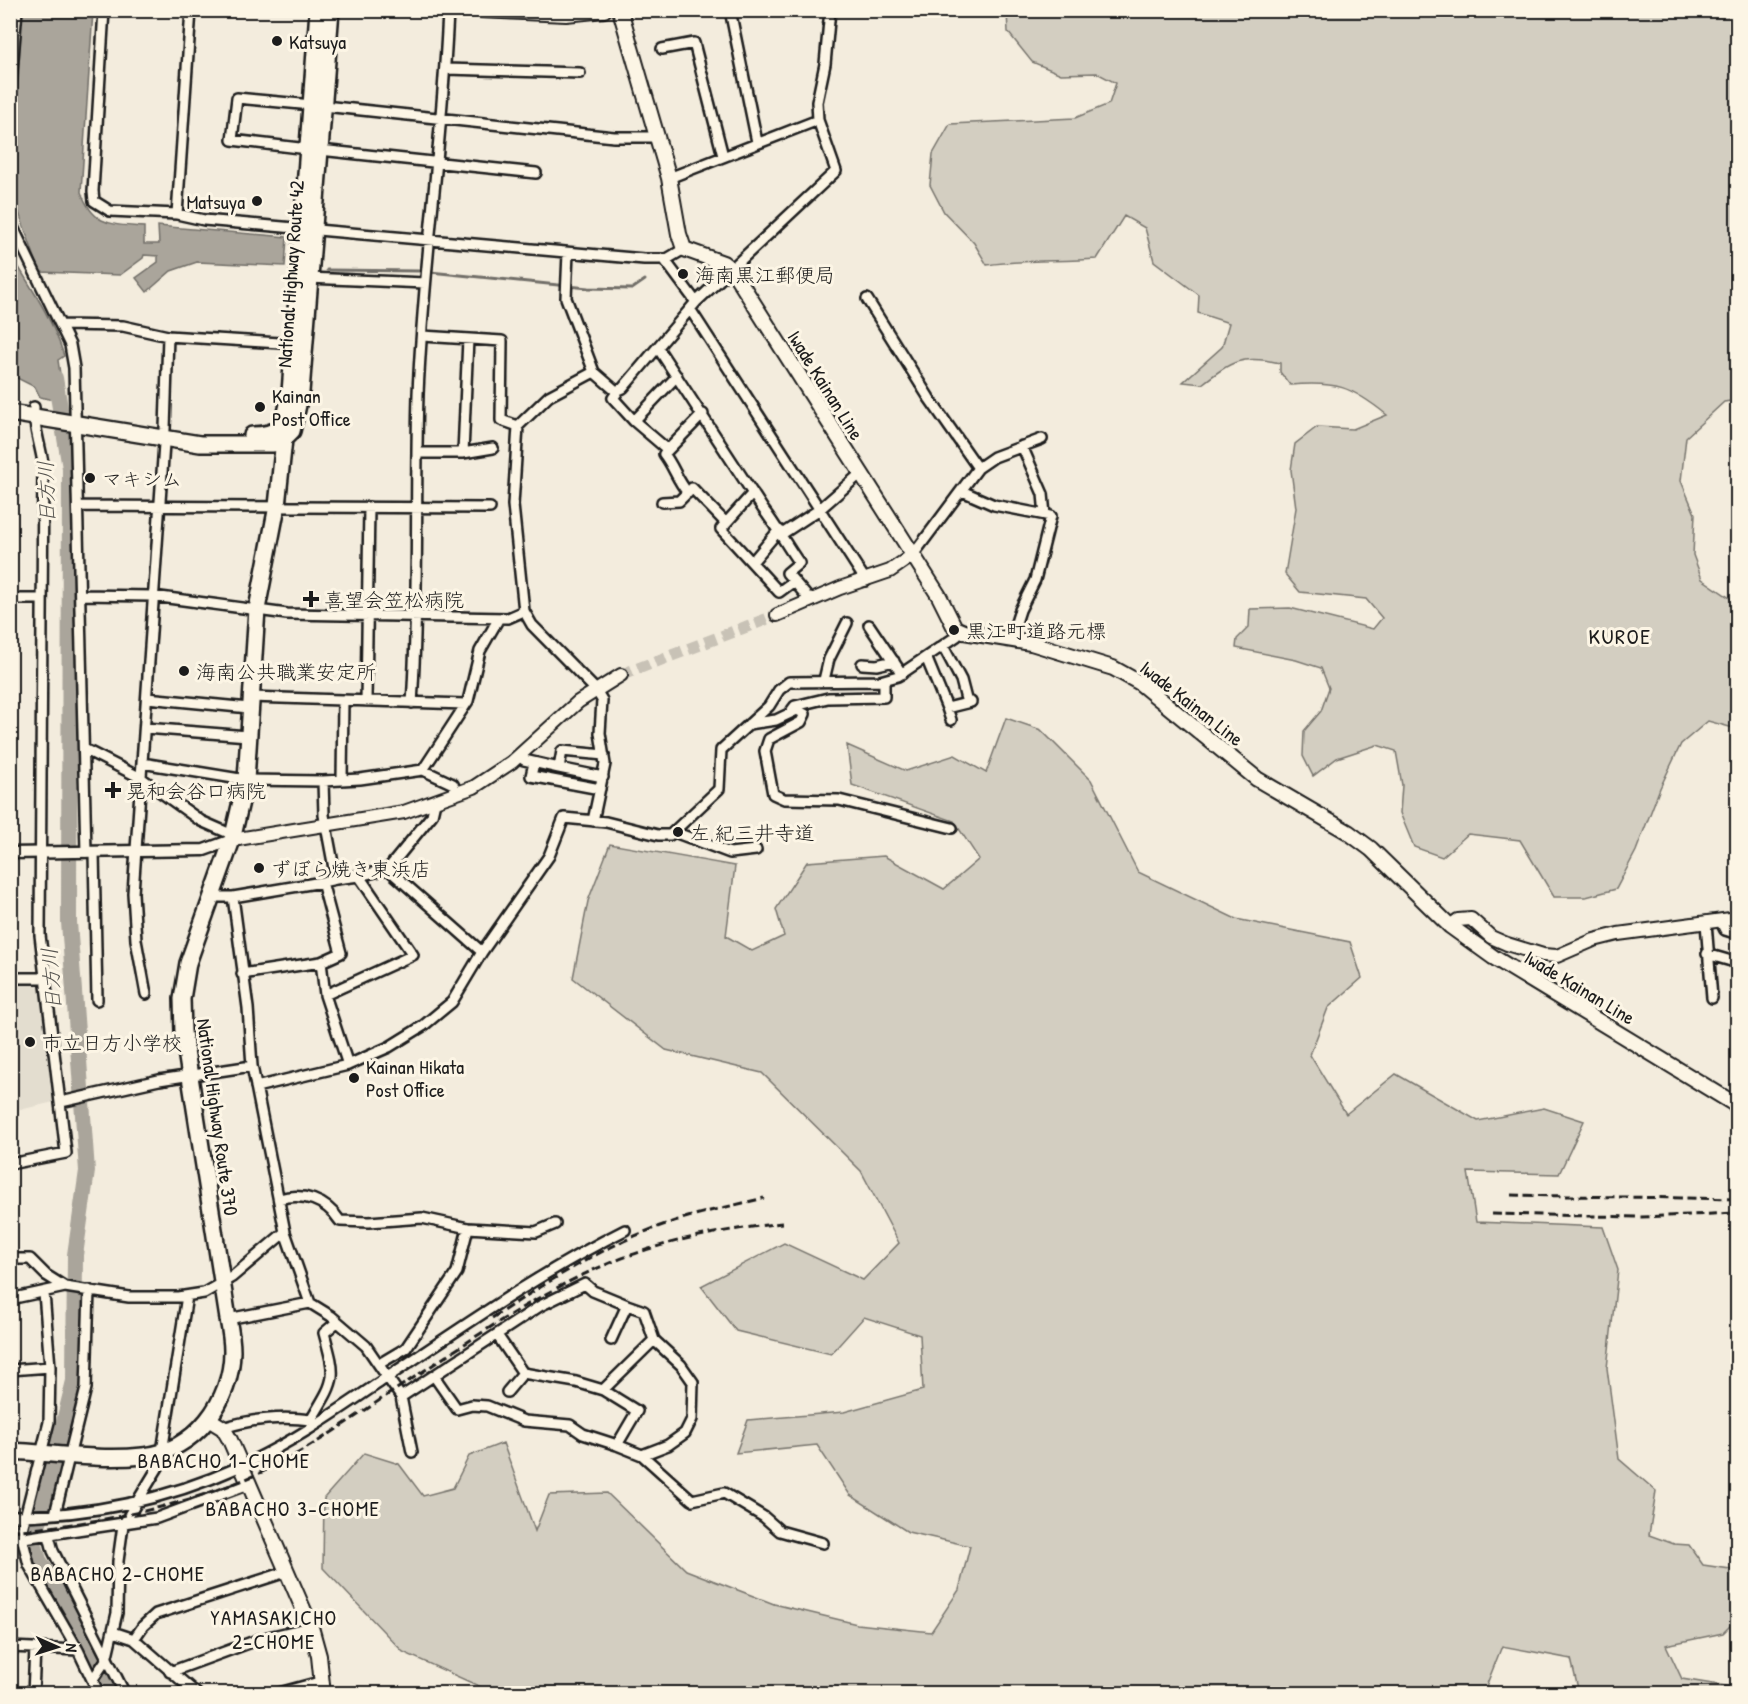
<svg xmlns="http://www.w3.org/2000/svg" width="1748" height="1704" viewBox="0 0 1748 1704" font-family="'Patrick Hand','Klee One',sans-serif">
<style>
.built{fill:#e3ddcf}
.green{fill:#d3cec1;stroke:#78756e;stroke-width:1.5}
.water{fill:#aaa59b;stroke:#716e68;stroke-width:1.5}
.lines{fill:none;stroke-linecap:round;stroke-linejoin:round}
.stream{stroke:#716e68;stroke-width:3}
.river{stroke:#aaa59b;stroke-width:16}
.secondary-tunnel{stroke:#c8c2b6;stroke-width:12;stroke-dasharray:12 6;stroke-linecap:butt}
.minor-casing{stroke:#1c1c1c;stroke-width:14}
.tertiary-casing{stroke:#1c1c1c;stroke-width:15}
.secondary-casing{stroke:#1c1c1c;stroke-width:16}
.primary-casing{stroke:#1c1c1c;stroke-width:18}
.trunk-casing{stroke:#1c1c1c;stroke-width:20}
.minor{stroke:#fcf5e5;stroke-width:9}
.tertiary{stroke:#fcf5e5;stroke-width:10}
.secondary{stroke:#fcf5e5;stroke-width:12}
.primary{stroke:#fcf5e5;stroke-width:14}
.trunk{stroke:#fcf5e5;stroke-width:15}
.rail{stroke:#1c1c1c;stroke-width:3;stroke-dasharray:9 4.5;stroke-linecap:butt}
.poi-dot{fill:#1c1c1c;stroke:#fcf5e5;stroke-width:2}
.labels{text-anchor:middle;dominant-baseline:central;stroke-width:6;stroke-linejoin:round;paint-order:stroke}
.poi-label{font-size:20px;fill:#1c1c1c;stroke:#fcf5e5;text-anchor:start}
.street-label{font-size:20px;fill:#1c1c1c;stroke:#fcf5e5}
.water-label{font-size:21px;font-style:italic;fill:#55534f;stroke:#fcf5e5}
.neighbourhood-label{font-size:21px;letter-spacing:1.5px;fill:#1c1c1c;stroke:#fcf5e5}
.quarter-label{font-size:22px;letter-spacing:1.5px;fill:#1c1c1c;stroke:#fcf5e5}
</style>
<rect width="100%" height="100%" fill="#f3ecdd"/>
<filter id="ink" filterUnits="userSpaceOnUse"><feTurbulence type="fractalNoise" baseFrequency=".0167" numOctaves="2"/><feDisplacementMap in="SourceGraphic" scale="12" xChannelSelector="R" yChannelSelector="G"/><feConvolveMatrix kernelMatrix="1 2 1 2 8 2 1 2 1" color-interpolation-filters="sRGB"/></filter>
<g filter="url(#ink)">
<path class="built" d="M10,983H40L58,1101L11,1112Z"/>
<path class="green" d="M1007,11H1737V400L1724,402L1686,437L1681,481L1695,514L1693,555L1702,579L1737,603V729L1708,721L1681,744L1660,788L1636,851L1616,889L1586,897H1554L1520,840L1468,834L1442,857L1414,847L1400,813L1402,785L1396,751L1377,745L1337,758L1313,776L1303,756L1304,731L1321,711L1329,688L1321,668L1296,660L1236,648L1237,639L1249,627L1250,609L1290,608L1373,629L1382,618L1366,599L1300,592L1285,574L1296,508L1291,470L1295,444L1317,427L1353,429L1387,415C1351,386 1336,381 1290,385L1280,372V363C1242,354 1232,361 1202,384L1183,382L1222,347L1229,323L1198,313L1199,295L1154,261L1145,228L1124,216L1097,259C1060,262 1023,259 987,265L974,243L944,212L930,185L933,154L950,124L1075,118L1109,104L1116,83L1097,73L1061,74L1032,62L1008,32Z
M1006,718L1041,730L1091,780L1138,872L1236,919L1350,942L1362,978L1328,1008L1310,1055L1346,1114L1396,1074L1478,1121L1544,1108L1584,1121L1559,1174L1468,1172L1476,1222L1603,1227L1618,1270L1607,1368L1619,1459L1656,1491L1649,1535L1674,1544L1689,1545L1703,1565L1737,1570V1619L1723,1633L1666,1645L1682,1679L1737,1688V1693H1579L1571,1659L1502,1646L1483,1694L494,1693L403,1652L323,1568L324,1498L364,1453L399,1464L423,1496L453,1488L469,1456L503,1443L535,1531L549,1495L607,1493L686,1570L774,1604L857,1624L931,1632L959,1590L970,1546L908,1532L850,1495L817,1445L736,1453L748,1420L844,1412L923,1390L920,1335L864,1317L831,1354L736,1331L701,1286L784,1243L863,1280L899,1243L861,1171L762,1073L666,1050L573,978L588,901L610,844L735,866L726,936L752,951L784,936L776,909L807,862L884,856L944,889L979,859L954,821L852,785L847,745L906,771L955,755L986,773Z"/>
<path class="water" d="M22,11H93L81,192C94,227 111,224 144,227V244H159L158,226L287,237L285,266L197,262L171,271L147,292L136,278L158,262V256L144,255L143,258L120,275L40,272L12,193Z
M10,253C30,286 53,319 64,356L58,360L64,402L40,397L35,387L17,378L11,364Z"/>
<g class="lines">
<path class="stream" d="M327,270L420,271L588,288L632,289L645,280"/>
<path class="river" d="M55,378L70,468L69,922L87,1171L75,1255L74,1381L34,1543L39,1560L66,1603L108,1694"/>
<path class="secondary-tunnel" d="M621,675L777,615"/>
<defs>
<path id="minor" d="M104,10L93,191L94,201L110,211L177,214L204,220L644,259H667L684,249
M730,10L757,142
M662,49L694,43L723,156
M446,69L580,73
M10,94L17,10
M324,106L614,137H657
M308,149L232,140L237,98L312,105
M320,150L536,173
M669,178L818,120L817,102L825,64L830,10
M177,214L191,10
M10,221L70,345L74,368L86,852
M568,253L566,298L594,372L616,391L623,388L696,302L836,171L818,120
M664,259L696,302
M308,278L425,283
M867,299L929,398L978,468
M690,309L866,581
M61,325L123,326L168,336L297,344
M422,336L502,341L501,420L518,426
M658,348L763,509C777,527 786,545 799,563L787,573L810,600
M619,390L613,398L634,421L668,450
M634,421L677,376
M1022,446L1043,494L1045,515
M418,453H463L468,339
M463,453L493,448
M692,488L726,523L721,529L779,592L794,581
M962,491L994,505L1051,516L1035,580L1020,610L1011,638
M688,493C677,480 674,467 664,454L703,414
M662,502L679,501L690,490
M78,506L490,508
M726,523L753,493
M782,534L820,509L860,474
M913,555L978,468L994,457L1042,439
M753,561L779,530
M80,595L153,596L287,614L508,618L524,611L513,505L518,426L549,396L594,372
M10,599H42
M524,611L532,625L596,690L602,700L600,733L605,764L593,821
M869,625L902,674
M943,646L961,680L967,703L971,702
M926,657L947,708L967,703
M862,664L877,665L894,661
M824,680L829,659L847,623
M250,697L465,704
M147,698L249,708
M366,701L369,507
M412,703C419,600 415,497 418,394C423,266 443,139 448,10
M947,708L951,720
M792,710L795,706L828,698L884,697V680
M749,724L776,720L797,710L805,714L801,722L769,739L765,751L773,794L784,799L839,800L952,828
M145,728L248,736
M84,749L141,778L201,821L233,835
M519,755L524,760L559,768L562,751L604,755
M142,763L246,780L323,781
M534,763L531,776L600,789
M559,768L603,777
M342,780L343,700
M457,793L453,784L423,770L468,701L480,651L499,618
M674,832L730,853L756,850
M94,852L97,1000
M388,869L482,952
M359,876L388,869L432,815L435,802
M211,897H233L248,1008L252,1066L285,1232L310,1303L331,1316L366,1346L401,1397L412,1452
M233,897L322,882
M1720,920L1725,930L1738,934
M1706,923L1712,998
M1707,954L1738,963
M321,962L325,995L348,1065
M242,974L321,962L341,953L322,882L336,879L324,815L323,781L360,779L423,770
M10,978H43
M146,994L136,940L133,893L165,429L168,336
M325,995L413,955L359,876L336,879
M256,1087L348,1065L389,1047L423,1026L452,1002L482,952L549,856L564,818L606,822L658,835H670L719,789L721,750L769,706L779,690L789,682L880,681L898,676L957,636L959,630
M61,1102L159,1080L252,1066
M10,1164L66,1153L40,935L43,463C40,443 33,426 34,407
M279,1199C303,1192 326,1200 340,1221L369,1222L422,1218L468,1228L536,1232L555,1224
M10,1259H30L46,1275L65,1287
M44,1293L50,1367L49,1422L21,1533L29,1565L78,1650
M10,1299L65,1287L129,1297H178L204,1293L232,1277L285,1232
M228,1319L310,1303
M497,1335L523,1373L576,1382L603,1390L654,1340
M611,1340L627,1305L644,1311L654,1340L681,1365L693,1382L692,1419L685,1433L668,1445L642,1455
M379,1364L406,1348L457,1272L468,1228
M10,1370L50,1367
M434,1376L457,1409L472,1405L487,1406L524,1421L570,1425L583,1434L617,1445L637,1411L603,1390
M507,1392L523,1373
M401,1397L540,1306L585,1284L593,1291L627,1305
M311,1420C336,1378 337,1380 324,1333L337,1322
M223,1428C250,1419 283,1416 311,1420
M617,1445L642,1455L692,1500L724,1493L764,1517L780,1531L823,1543
M55,1514L86,1388L89,1290
M10,1516C89,1516 168,1499 239,1467C292,1443 339,1410 386,1378C464,1326 541,1272 625,1230
M49,1536L53,1551L125,1694
M10,1540L157,1518L249,1484
M113,1632L134,1639L197,1694
M134,1639L143,1626L156,1614L286,1572
M10,1647L78,1650L99,1694
M170,1672L260,1639L311,1627
M93,1679L106,1660L117,1613L118,1561L123,1525L160,1464L187,1296
M33,1694L35,1648
M275,1694L323,1681"/>
<path id="tertiary" d="M10,853L204,850L232,840"/>
<path id="secondary" d="M777,615L840,588L890,571L913,555
M232,840L404,812L474,787L512,762L578,702L621,675
M1450,926L1458,920L1471,919L1491,937L1507,944L1543,955L1557,956L1594,940L1618,934L1738,918"/>
<path id="primary" d="M482,10L566,14L604,10
M620,10L669,178L679,234L684,249L723,263L733,271L939,596L955,628L964,632L1031,643L1113,668L1140,683L1257,779L1348,832L1371,849L1450,926L1493,957L1738,1106
M210,1420L223,1428L230,1440L311,1627L319,1656L323,1694"/>
<path id="trunk" d="M10,413L200,444H273L284,439L292,431L301,392L331,10
M252,435C285,435 285,421 290,393L318,10
M10,1451C54,1453 100,1461 143,1456C195,1451 232,1401 232,1351C232,1340 230,1329 228,1319L183,1032L182,999L188,963L232,840L246,780L257,609L277,506L287,411"/>
</defs>
<use href="#minor" class="minor-casing"/>
<use href="#tertiary" class="tertiary-casing"/>
<use href="#secondary" class="secondary-casing"/>
<use href="#primary" class="primary-casing"/>
<use href="#trunk" class="trunk-casing"/>
<use href="#minor" class="minor"/>
<use href="#tertiary" class="tertiary"/>
<use href="#secondary" class="secondary"/>
<use href="#primary" class="primary"/>
<use href="#trunk" class="trunk"/>
<path class="rail" d="M1511,1195L1738,1199
M1492,1214L1641,1217L1738,1213
M492,1318C543,1285 595,1251 652,1229C688,1215 727,1207 764,1198
M10,1531C93,1524 176,1509 253,1476C302,1455 347,1422 392,1392C469,1342 552,1280 640,1252C687,1236 733,1229 782,1223"/>
</g>
</g>
<g class="poi-dot">
<circle cx="277" cy="41" r="6"/>
<circle cx="257" cy="201" r="6"/>
<circle cx="683" cy="274" r="6"/>
<circle cx="260" cy="407" r="6"/>
<circle cx="90" cy="478" r="6"/>
<path d="M308 590h6v6h6v6h-6v6h-6v-6h-6v-6h6z"/>
<circle cx="954" cy="630" r="6"/>
<circle cx="184" cy="671" r="6"/>
<path d="M110 781h6v6h6v6h-6v6h-6v-6h-6v-6h6z"/>
<circle cx="678" cy="832" r="6"/>
<circle cx="259" cy="868" r="6"/>
<circle cx="30" cy="1042" r="6"/>
<circle cx="354" cy="1078" r="6"/>
</g>
<g class="labels">
<g class="poi-label">
<text x="289" y="41">Katsuya</text>
<text x="245" y="201" text-anchor="end">Matsuya</text>
<text x="695" y="274">海南黒江郵便局</text>
<text x="272" y="395">Kainan<tspan x="272" dy="23">Post Office</tspan></text>
<text x="102" y="478">マキシム</text>
<text x="324" y="599">喜望会笠松病院</text>
<text x="966" y="630">黒江町道路元標</text>
<text x="196" y="671">海南公共職業安定所</text>
<text x="126" y="790">晃和会谷口病院</text>
<text x="690" y="832">左 紀三井寺道</text>
<text x="271" y="868">ずぼら焼き東浜店</text>
<text x="42" y="1042">市立日方小学校</text>
<text x="366" y="1066">Kainan Hikata<tspan x="366" dy="23">Post Office</tspan></text>
</g>
<g class="street-label">
<text transform="translate(290 274) rotate(-86)">National Highway Route 42</text>
<text transform="translate(826 385) rotate(58)">Iwade Kainan Line</text>
<text transform="translate(1192 703) rotate(38)">Iwade Kainan Line</text>
<text transform="translate(1580 987) rotate(31)">Iwade Kainan Line</text>
<text transform="translate(218 1117) rotate(82)">National Highway Route 370</text>
</g>
<g class="water-label">
<text transform="translate(46 492) rotate(-92)">日方川</text>
<text transform="translate(51 979) rotate(-94)">日方川</text>
</g>
<g class="neighbourhood-label">
<text x="224" y="1460">BABACHO 1-CHOME</text>
<text x="293" y="1508">BABACHO 3-CHOME</text>
<text x="118" y="1573">BABACHO 2-CHOME</text>
<text x="274" y="1617">YAMASAKICHO<tspan x="274" dy="24">2-CHOME</tspan></text>
</g>
<g class="quarter-label">
<text x="1620" y="636">KUROE</text>
</g>
</g>
<rect width="1748" height="1704" fill="none" stroke="#fcf5e5" stroke-width="36"/>
<rect x="18" y="18" width="1712" height="1668" fill="none" stroke="#1c1c1c" stroke-width="2" filter="url(#ink)"/>
<g transform="translate(57 1647) rotate(93)" stroke="#fcf5e5" stroke-width="4.5" paint-order="stroke">
<path d="M0-4.5L10 22L0 15L-10 22Z" fill="#1c1c1c"/>
<text y="-9" font-size="16" font-weight="bold" text-anchor="middle" fill="#1c1c1c">N</text>
</g>
</svg>
